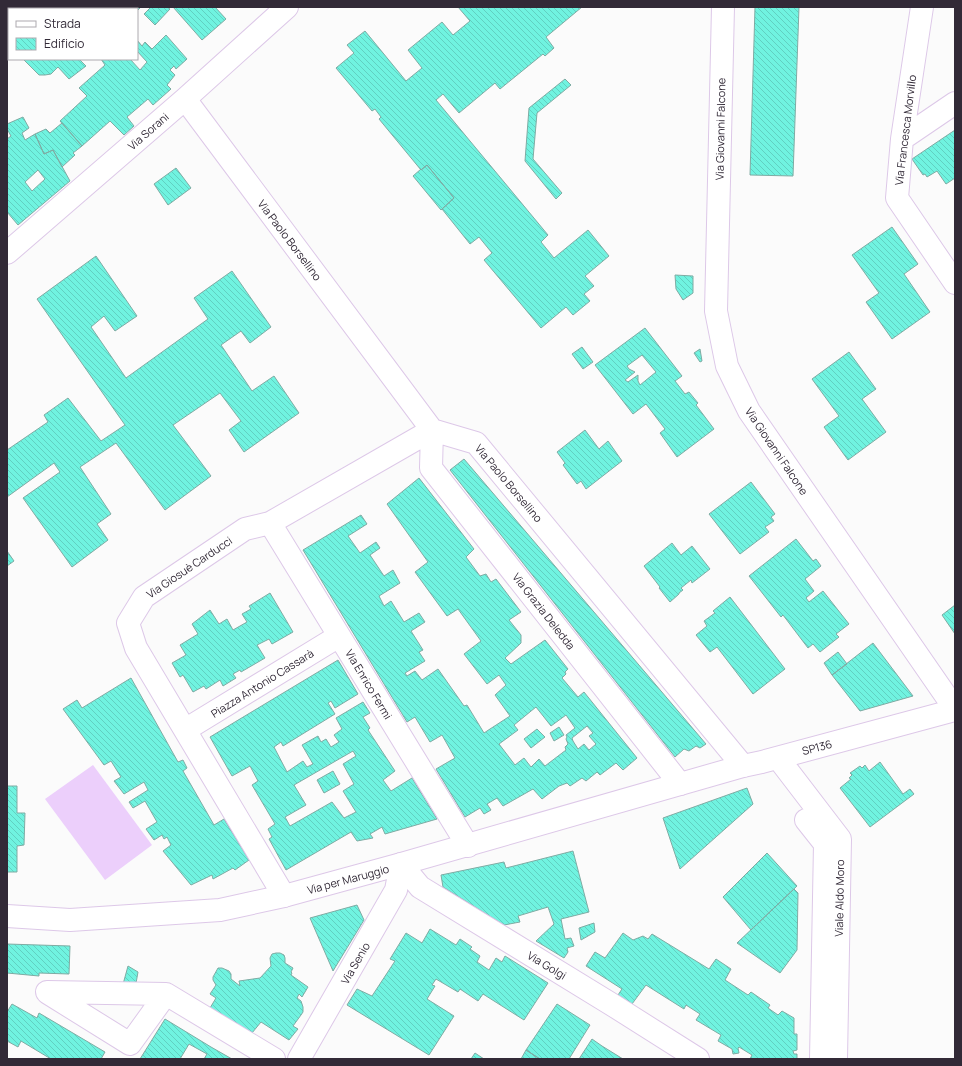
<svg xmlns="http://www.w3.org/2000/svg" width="962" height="1066" viewBox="0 0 962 1066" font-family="Manrope,sans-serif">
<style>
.pitch{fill:#eccffb}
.building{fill:url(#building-back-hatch);stroke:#7faba3;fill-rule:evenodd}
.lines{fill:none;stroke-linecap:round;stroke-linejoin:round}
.street-casing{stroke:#ddc8e8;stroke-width:24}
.secondary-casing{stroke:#ddc8e8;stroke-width:24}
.street{stroke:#fff;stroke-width:22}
.secondary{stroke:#fff;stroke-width:22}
.labels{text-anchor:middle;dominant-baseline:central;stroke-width:3;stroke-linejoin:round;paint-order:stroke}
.street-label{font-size:11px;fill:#322a37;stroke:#fff}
</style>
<defs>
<pattern id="building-back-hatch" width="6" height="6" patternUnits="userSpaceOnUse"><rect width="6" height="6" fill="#70f3e0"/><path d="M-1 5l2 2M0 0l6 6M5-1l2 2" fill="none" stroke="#61d0c1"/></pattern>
</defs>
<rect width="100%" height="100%" fill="#fbfbfb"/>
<path class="pitch" d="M93,765L152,845L105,880L45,799Z"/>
<path class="building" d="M31,7H61L63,9H29Z
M85,7H141L137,11V9H87Z
M151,7H167L170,9L155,25L144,14Z
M173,7H215L226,19L202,40Z
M458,7H582L546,37L554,48L545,56L543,54L500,89L495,83L459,113L443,94L436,100L548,235L541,242L554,258L588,230L609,256L585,276L594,286L584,294L590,301L573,315L566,307L541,328L484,260L492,253L479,237L470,244L442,209L454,198L427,165L421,170L379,119L381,117L375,109L372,111L336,68L354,53L347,45L365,31L406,81L422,68L408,50L442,22L453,35L470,21Z
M755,7H799L793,176L750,175Z
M166,35L187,59L176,69L174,66L170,70L175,75L167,85L171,89L153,105L148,99L127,117L134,126L124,135L110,121L82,146L60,121L87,96L79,88L105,65L101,59H130L140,70L147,62L137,51V40L142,46L145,42L152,49Z
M23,59H79L86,66L69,79L58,67L51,74L45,75H39Z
M565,79L571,85L537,113L533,159L562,193L556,199L525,161L529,108Z
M23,117L29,128L22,133L25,140L35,134L44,154L53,150L70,181L18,225L7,212V139L11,136L7,129V124ZM38,170L45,179L32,191L25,182Z
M62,123L82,146L73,153L75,155L62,167L53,150L44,154L35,134L46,129L50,133Z
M955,130V178L946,184L937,171L927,177L925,174L923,175L912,159Z
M427,165L454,198L441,210L413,176L421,169V170Z
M176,168L191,188L168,205L154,184Z
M892,227L918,264L904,274L930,312L892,339L866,302L879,293L852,255Z
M96,256L137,316L115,331L104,316L91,327L126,378L208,319L194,298L232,271L271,327L250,343L241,331L221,345L252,391L274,376L299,413L244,452L229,430L241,421L220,393L173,425L211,476L165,510L116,443L80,467L111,514L97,524L108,540L72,567L23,498L60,472L54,463L7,497V450L48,422L44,415L68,398L101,441L125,425L37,299Z
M675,275L693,276V293L683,300L676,289Z
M645,328L682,376L675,381L685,394L689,392L698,403L696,405L714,429L677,457L660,433L665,429L646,404L633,414L595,365ZM642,355L656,372L640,385L638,381V375L628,382L625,380L635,372L629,369L627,366Z
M582,347L593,362L583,369L572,354Z
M700,349L702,361L700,362L694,353Z
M849,352L876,389L862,399L886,432L848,460L824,427L839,416L812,379Z
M585,430L599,449L608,441L622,461L586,489L581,481L577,484L563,465L565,463L557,452Z
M464,459L706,744L700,748L696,746L689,751L684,749L675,757L450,470Z
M419,478L474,549L466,557L480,576L486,574L491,582L496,579L521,612L509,620L521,635V643L505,658L511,664L545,640L568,669L565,672L566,674L562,678L578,697L584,692L637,758L623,770L616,763L600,775L597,772L586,781L582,778L570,786L567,783L559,786L542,799L533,789L503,806L497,798L487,804L491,810L484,814L480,808L465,817L436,769L455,758L442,735L430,742L415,717L407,722L303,550L361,515L367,524L348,536L360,553L376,542L380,548L370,555L384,576L393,570L400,583L379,596L384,606L391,601L404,622L419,613L425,622L411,631L423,650L419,652L425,661L405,673L407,676L415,671L422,680L438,669L464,706L467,705L484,733L490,729L510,716L495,695L506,685L499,675L487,684L464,654L481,641L458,609L447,616L415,572L428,562L387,504ZM536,707L551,726L566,715L575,728L566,735L567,737L566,739L568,744L565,747L566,750L545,766L539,759L531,767L524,758L515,765L499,744L518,730L514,725ZM587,726L593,733L589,736L596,744L589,750L584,744L578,749L573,741L572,738Z
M751,482L775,514L771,517L774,521L765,527L769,532L740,554L709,514Z
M796,539L813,561L816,559L821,566L805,579L814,591L806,598L809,602L823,591L849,624L836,634L839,637L820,652L813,644L808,648L783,615L781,617L749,576Z
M672,543L681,555L692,546L710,569L692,583L691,580L681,588L683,590L679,593V594L670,602L659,588L660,587L644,566Z
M7,551L14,561L7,566Z
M270,593L293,632L272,644L269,639L257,645L265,658L241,672L240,670L233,674L236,678L223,686L220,680L206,689L204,686L193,692L183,675L180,677L172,663L186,655L180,645L198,634L192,624L210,610L219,624L227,619L233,630L247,622L242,614L251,609L249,606Z
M730,597L785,669L753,694L717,647L710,652L696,635L707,626L704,621L715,613L713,611Z
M955,605V634L942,615Z
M873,643L913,696L860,711L832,675Z
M838,652L847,664L832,675L824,663Z
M338,660L358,694L335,708L331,701L328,703L335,714L283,746L281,742L274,747L287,772L303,761L307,767L313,764L302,745L318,736L321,742L326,739L331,747L339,742L334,735L342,729L336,718L363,702L370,713L363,717L370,728L368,730L395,771L383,780L391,791L412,778L437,819L385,834L382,827L370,834L373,838L357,841L351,832L286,870L269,839L272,837L268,829L275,824L252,785L258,781L250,766L232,776L210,737ZM353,751L356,756L343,764L354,784L343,791L356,812L344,818L332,802L290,826L285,817L306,805L294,785Z
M131,678L178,762L183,760L187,768L183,771L214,825L224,819L249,860L235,870L233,868L213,879L212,875L191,885L163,851L171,845L167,837L164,839L162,835L154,840L146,829L157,822L145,801L133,808L129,802L148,790L144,782L124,794L114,781L121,777L111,761L104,765L63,709L77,700L82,708Z
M559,727L564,735L554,741L550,733Z
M537,729L545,737L531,748L524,739Z
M880,762L903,794L910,789L914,794L870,827L840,788L851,779L849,778L852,775L850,773L860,766L862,768L865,765L869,771Z
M333,771L340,784L324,793L317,780Z
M7,786H17V813H25L24,845L17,846V872H7Z
M747,788L753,804L680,869L663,818Z
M573,851L589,912L561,919L565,939L571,938L574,946L567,948L568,952L564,958L536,941L554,924L548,907L518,916L520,922L504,925L443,887L441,875L504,862L506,868Z
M767,853L797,886L751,930L723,897Z
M794,889L798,893L797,950L780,973L737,943Z
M357,905L364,920L333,971L310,918Z
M594,923L595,932L581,940L579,928Z
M430,929L456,945L460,939L472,947L470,949L480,956L477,962L489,970L496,958L502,962L505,956L548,983L524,1020L483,994L478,1001L460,989L458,992L436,979L432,985L435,986L427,999L454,1016L429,1055L347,1005L357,989L372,996L395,961L390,959L406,933L422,943Z
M623,933L633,940L643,936L648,939L652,934L709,969L716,959L731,969L725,980L748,995L751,992L770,1005L768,1008L778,1015L782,1011L794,1018V1034H797V1050L793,1051L794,1054H797V1059H750L752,1055L739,1047L738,1048L739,1053L733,1054L732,1049L718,1041L721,1035L696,1020L700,1014L686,1005L684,1009L646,985L632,1004L618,995L622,989L586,966L595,952L605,958Z
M7,944L70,946L69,974L39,973V976L7,973Z
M276,953H280L284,955L285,958V963L293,968L291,972L292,973L291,975L308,987L302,997L299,994L297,998L301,1001L303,1007V1012L301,1015L293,1026L298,1029L289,1040L261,1022L252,1033L210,1008L216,998L210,994L216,985L213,980V977L218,968H222L229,971L231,974V979L240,986L239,981L260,978L271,966L270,958L272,954Z
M128,966L138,972L135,989L122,988Z
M12,1004L37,1018L39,1013L105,1052L101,1059H51L21,1041L18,1047L7,1041V1012Z
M557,1004L590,1025L569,1059H540L526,1050Z
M165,1019L211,1047L232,1059H204L207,1054L189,1044L180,1059H140Z
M592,1039L602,1046L623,1059H579Z
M526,1050L540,1059H521Z
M475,1053L484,1059H471Z"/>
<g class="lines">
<defs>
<path id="street" d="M723,7L716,311L727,366L749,411L955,709
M922,7L902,139L897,198L955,283
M185,99L432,430L476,443L743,766
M902,139L955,103
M7,253L185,99L287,7
M432,430L431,468L680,784
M270,523L468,846
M185,730L339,636
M401,864L420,887L611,1004L698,1059
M284,896L136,648L128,623L144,597L245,529L270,523L432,430
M47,992L166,994L274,1059
M48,993L130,1044L166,994
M299,1059L396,890L401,864"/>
<path id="secondary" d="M778,758L840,839L836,1059
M806,820L825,844L821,1059
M7,916L70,920L220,910L284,896L401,864L743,766L762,762L955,710"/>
</defs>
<use href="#street" class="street-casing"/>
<use href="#secondary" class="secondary-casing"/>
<use href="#street" class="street"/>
<use href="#secondary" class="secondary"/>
</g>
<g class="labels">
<g class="street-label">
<text transform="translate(720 129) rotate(-89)">Via Giovanni Falcone</text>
<text transform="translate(905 130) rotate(-83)">Via Francesca Morvillo</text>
<text transform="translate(148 131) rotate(-41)">Via Sorani</text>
<text transform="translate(290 240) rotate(53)">Via Paolo Borsellino</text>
<text transform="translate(777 451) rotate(56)">Via Giovanni Falcone</text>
<text transform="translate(509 483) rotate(50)">Via Paolo Borsellino</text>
<text transform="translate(189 567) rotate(-34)">Via Giosuè Carducci</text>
<text transform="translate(544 611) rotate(52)">Via Grazia Deledda</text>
<text transform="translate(262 683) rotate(-32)">Piazza Antonio Cassarà</text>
<text transform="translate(369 684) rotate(59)">Via Enrico Fermi</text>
<text transform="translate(817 747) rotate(-15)">SP136</text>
<text transform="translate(348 879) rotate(-15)">Via per Maruggio</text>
<text transform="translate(839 898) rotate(-89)">Viale Aldo Moro</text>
<text transform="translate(355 963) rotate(-60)">Via Senio</text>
<text transform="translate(547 965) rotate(31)">Via Golgi</text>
</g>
</g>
<rect width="962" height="1066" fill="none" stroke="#322a37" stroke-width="16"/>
<rect x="8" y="8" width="130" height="52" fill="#ffffff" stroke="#adaaaf"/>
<rect x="16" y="21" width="20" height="6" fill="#ffffff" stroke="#adaaaf"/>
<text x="44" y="28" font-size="12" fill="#322a37">Strada</text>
<rect x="16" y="38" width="20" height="12" fill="url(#building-back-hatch)" stroke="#adaaaf"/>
<text x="44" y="48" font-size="12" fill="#322a37">Edificio</text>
</svg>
